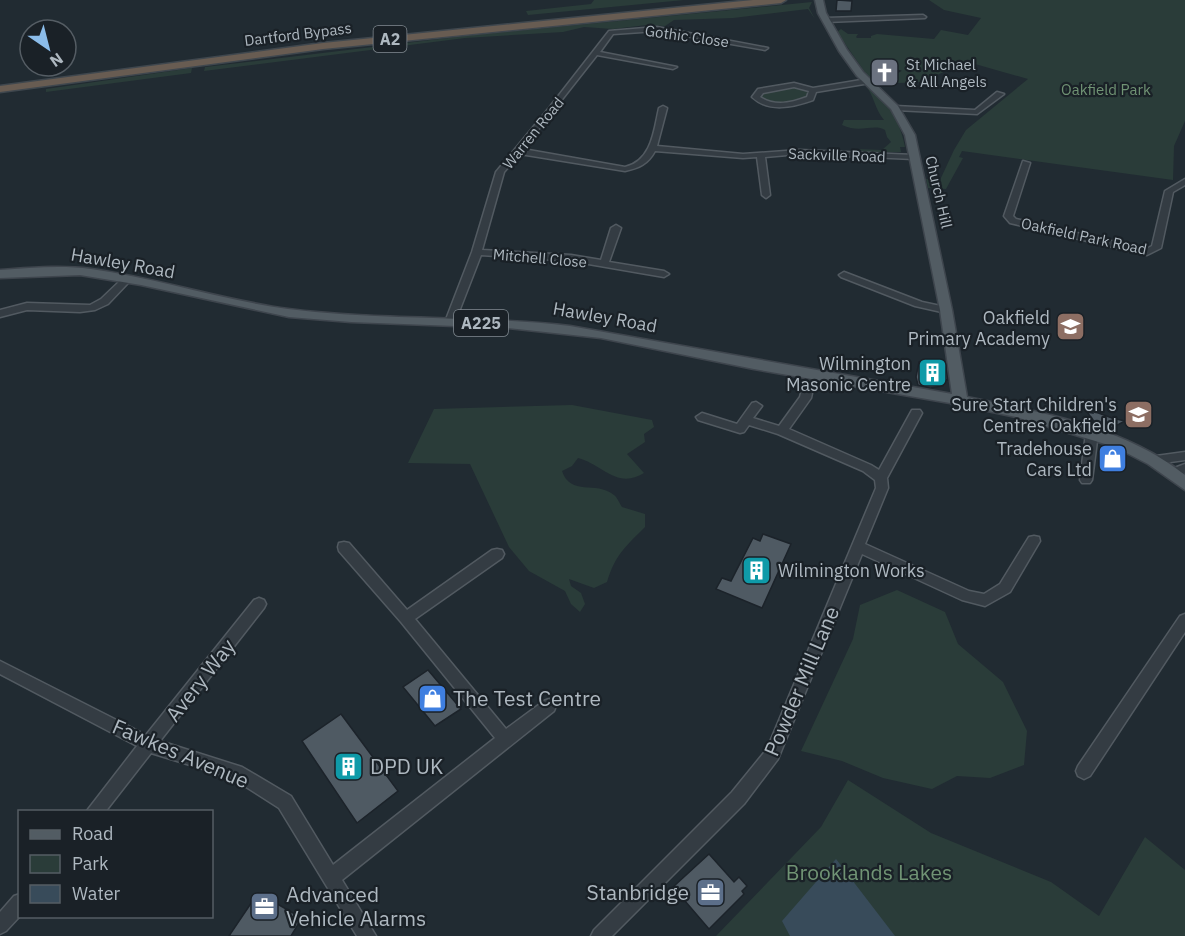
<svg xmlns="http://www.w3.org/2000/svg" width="1185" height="936" viewBox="0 0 1185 936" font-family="'IBM Plex Sans',sans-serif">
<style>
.green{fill:#2a3c39}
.water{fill:#384b5a}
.building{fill:#4f5a63;stroke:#1c232a;stroke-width:1.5}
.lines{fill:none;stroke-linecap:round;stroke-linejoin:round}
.minor-casing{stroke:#525a61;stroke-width:3}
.major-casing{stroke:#3e454d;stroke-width:3}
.highway-casing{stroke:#3f474e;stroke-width:3}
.minor{fill:#343c43;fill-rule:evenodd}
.major{fill:#525c63;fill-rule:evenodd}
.highway{fill:#685c52;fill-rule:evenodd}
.labels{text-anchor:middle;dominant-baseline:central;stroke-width:4.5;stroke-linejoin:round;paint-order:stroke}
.far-street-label{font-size:15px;fill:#aeb8c0;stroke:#1a2127}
.far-poi-label{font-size:15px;fill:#aeb8c0;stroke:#1a2127;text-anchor:start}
.far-park-label{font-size:15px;fill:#709374;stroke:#1a2127}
.shield{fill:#1a2127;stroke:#828b92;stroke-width:1.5}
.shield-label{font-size:16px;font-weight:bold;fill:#aeb8c0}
.street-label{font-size:18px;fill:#aeb8c0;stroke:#1a2127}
.poi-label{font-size:18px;fill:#aeb8c0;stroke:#1a2127;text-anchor:end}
.near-street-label{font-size:21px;fill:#aeb8c0;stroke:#1a2127}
.near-poi-label{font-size:21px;fill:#aeb8c0;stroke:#1a2127;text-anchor:start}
.near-park-label{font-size:21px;fill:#709374;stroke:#1a2127}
</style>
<rect width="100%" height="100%" fill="#212b32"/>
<path class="green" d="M594,0H684L528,15L526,11L591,4Z
M929,0H1185V121L1174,146L1173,180L962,151L959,157L963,158L946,189L928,188L926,179L940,180L954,150L966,130L1028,79L968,62L920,82L878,84L866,74L837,32L841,29L848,34H858L856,37L857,38H871V36L877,34L934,39L941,30L968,35L981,18L944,10Z
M812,2L809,8L815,19L808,9L733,18L674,20L665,26L647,25L613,29L584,27L563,32L465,38L204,71L205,67L464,36Z
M192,68L191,73L46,92V89Z
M865,85C886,97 901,123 905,147H900L901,152H856V149L882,150L891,142L887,137L885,130C873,123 861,134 842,125L844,120H884C875,110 874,95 865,85Z
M794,86L805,89L809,94L805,99C788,103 773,109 760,97L765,92Z
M572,405L652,420L654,427L644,434L645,442L627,454L644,473C617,490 602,464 578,458L572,466L562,471C571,497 595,480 614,495C617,497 620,504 622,507L645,514V527C626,546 615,555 607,582L594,588L569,579L571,586L581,593L585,604L580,612L571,604L565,591L529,571L509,547L470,464L408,463L434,409Z
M897,590L945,612L958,644L1003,682L1027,731L1024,765L990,778L957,776L932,789L883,778L842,761L801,751L853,639L860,605Z
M848,780L931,833L1051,882L1099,916L1145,837L1185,870V936H716L821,827Z"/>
<path class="water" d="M836,859L895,936H790L782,921Z"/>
<path class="building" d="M837,0L852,1L851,11H836Z
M884,66L900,71L886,80L873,76L876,74L872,73Z
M919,362L946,368L948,380L941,379L943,386L930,388L918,385L916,377Z
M1093,411L1112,418L1125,421L1112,428L1096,424L1087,412L1093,413Z
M763,534L791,544L762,608L716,589L722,578L731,581L753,538L760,541Z
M428,670L461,709L435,726L403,687Z
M341,714L398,791L357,823L302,741Z
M709,854L734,882L739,877L747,886L742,891L744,894L709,929L673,887Z
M258,893L302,918L291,936H229Z"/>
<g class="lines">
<defs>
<path id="minor" d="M923,15L926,17L925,18L826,22L823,20L826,18Z
M657,27L768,48L765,50L657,31L613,34L600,52L677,67L673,69L597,55L523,149L625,167C652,161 654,130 659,108L663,106L667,108L657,146L743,154L799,150L914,155L918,157L914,159L799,154L765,157L770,195L766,198L762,195L757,157L743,158L655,151C648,164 639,168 625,171L520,154L504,172L482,250L571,255L601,260L611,228L616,225L621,228L609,262L664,271L669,274L664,277L571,261L481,255L455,322L454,324H446L445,322L472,252L496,172L549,108L609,31Z
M867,79L871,81L870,83L816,92L813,100C793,107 769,113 752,97L758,89L794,83L813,88ZM794,87L809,91L807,97C791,103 775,107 760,97L763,93Z
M997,92L1004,94L977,114L895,110L891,108L895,106L975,110Z
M1023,161L1030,163L1013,216L1016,219L1146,249L1152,246L1165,191L1185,179V185L1173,192L1161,248L1147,255L1010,223L1004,216Z
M844,272L922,302L950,308L951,310L946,313L915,306L841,277L839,275Z
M125,278L130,281L128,283L108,304L95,310L80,312L27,310L0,317V310L27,303L90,305L101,299L122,279Z
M811,370L816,374L811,398L789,429L871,465L879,470L912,410H920L922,413L887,478L888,488L865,544L969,591L984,594L1000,584L1029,537L1034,536L1039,537L1040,541L1010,592L985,606L962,600L862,554L778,759L744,804L612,936H591L594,930L732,792L767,749L876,488L875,480L863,471L778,434L749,425L744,432L740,433L698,420L696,417L702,413L737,424L752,403L756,402L762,406L753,418L779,426L800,397L806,374Z
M1092,429L1098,433L1092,480L1090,483H1082L1080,480L1086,433Z
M1185,452V460L1156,464L1150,460L1156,456Z
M1185,464V473L1173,478L1169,476L1167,473L1169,470Z
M344,542L349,543L407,610L492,550L497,549L502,550L504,554L502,558L415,619L506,729L544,701L549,699L554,701L556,706L554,711L342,880L376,936H357L279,808L232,778L151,753L105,812H86L137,746L0,674V661L146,735L254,600L259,598L264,600L266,604L264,608L160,741L242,767L291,796L333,865L495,738L401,622L339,551L338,547L339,543Z
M1185,614V632L1090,776L1084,779L1078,776L1076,771L1078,766L1180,616Z
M20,894V916L6,931L0,934V912L14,896Z"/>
<path id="major" d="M815,0H823L826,13L847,50L863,72L898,106L915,135L952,310L967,397C1039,411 1127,428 1185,475V490L1148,464L1115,447L1016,417L950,403L754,369L601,338L508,328L351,322L289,317L141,285L80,275L0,278V270C30,268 61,265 91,269C157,278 221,300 288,309C381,321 476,315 570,326L952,394L940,310L905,135L891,109L857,76L839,51L818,13Z"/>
<path id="highway" d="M753,0H786L781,3L323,49L0,92V86L323,43Z"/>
</defs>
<use href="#minor" class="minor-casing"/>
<use href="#major" class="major-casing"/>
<use href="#highway" class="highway-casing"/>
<use href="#minor" class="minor"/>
<use href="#major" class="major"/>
<use href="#highway" class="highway"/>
</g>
<defs>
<symbol id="church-square" viewBox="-11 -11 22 22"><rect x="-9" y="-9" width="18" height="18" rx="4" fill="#6b7280" stroke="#1a2127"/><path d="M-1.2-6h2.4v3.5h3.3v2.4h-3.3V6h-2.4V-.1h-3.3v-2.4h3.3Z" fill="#fff"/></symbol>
<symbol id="school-square" viewBox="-11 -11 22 22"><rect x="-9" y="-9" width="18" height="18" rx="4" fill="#8d6e63" stroke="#1a2127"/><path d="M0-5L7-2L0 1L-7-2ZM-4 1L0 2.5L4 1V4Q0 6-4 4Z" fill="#fff"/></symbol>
<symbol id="building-square" viewBox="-11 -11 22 22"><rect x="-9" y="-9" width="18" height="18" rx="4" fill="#0f9aa8" stroke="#1a2127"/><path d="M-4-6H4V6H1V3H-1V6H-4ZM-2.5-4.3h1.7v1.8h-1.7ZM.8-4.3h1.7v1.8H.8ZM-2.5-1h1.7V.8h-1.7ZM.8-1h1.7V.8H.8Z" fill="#fff"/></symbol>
<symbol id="shop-square" viewBox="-11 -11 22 22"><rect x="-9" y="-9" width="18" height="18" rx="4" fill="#3f7fe0" stroke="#1a2127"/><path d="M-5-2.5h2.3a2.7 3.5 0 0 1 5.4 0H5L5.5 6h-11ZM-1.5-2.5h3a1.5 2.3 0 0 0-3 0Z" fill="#fff"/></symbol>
<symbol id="office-square" viewBox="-11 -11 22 22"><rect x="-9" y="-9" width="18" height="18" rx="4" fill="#5c6f8a" stroke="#1a2127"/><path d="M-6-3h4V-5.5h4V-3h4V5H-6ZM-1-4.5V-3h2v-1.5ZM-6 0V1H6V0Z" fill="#fff"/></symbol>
</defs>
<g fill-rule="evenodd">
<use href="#church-square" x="868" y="56" width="33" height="33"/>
<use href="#school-square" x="1054" y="310" width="33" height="33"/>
<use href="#building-square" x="916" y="356" width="33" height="33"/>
<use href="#school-square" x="1122" y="398" width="33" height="33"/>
<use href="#shop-square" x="1096" y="442" width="33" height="33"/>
<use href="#building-square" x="740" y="554" width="33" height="33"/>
<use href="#shop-square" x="416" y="682" width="33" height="33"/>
<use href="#building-square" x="332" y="750" width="33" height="33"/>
<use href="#office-square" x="694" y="876" width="33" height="33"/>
<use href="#office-square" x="248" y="890" width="33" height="33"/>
</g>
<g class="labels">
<g class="far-street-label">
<text transform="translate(298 34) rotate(-7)">Dartford Bypass</text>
<text transform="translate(687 36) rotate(8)">Gothic Close</text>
<text transform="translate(533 133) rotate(-51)">Warren Road</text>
<text transform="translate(837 155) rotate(2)">Sackville Road</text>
<text transform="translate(939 192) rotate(77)">Church Hill</text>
<text transform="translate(1084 236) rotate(12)">Oakfield Park Road</text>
<text transform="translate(540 258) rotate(5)">Mitchell Close</text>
</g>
<g class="far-poi-label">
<text x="906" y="64">St Michael<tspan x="906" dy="17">&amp; All Angels</tspan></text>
</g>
<g class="far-park-label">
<text x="1106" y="89">Oakfield Park</text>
</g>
<g class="shield">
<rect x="373.5" y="26" width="33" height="26" rx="4.5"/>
<rect x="454" y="310" width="54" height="26" rx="4.5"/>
</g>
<g class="shield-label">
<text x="390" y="39">A2</text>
<text x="481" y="323">A225</text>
</g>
<g class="street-label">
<text transform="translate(123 263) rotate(10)">Hawley Road</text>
<text transform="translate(605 317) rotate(10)">Hawley Road</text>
</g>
<g class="poi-label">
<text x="1050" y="317">Oakfield<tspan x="1050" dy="21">Primary Academy</tspan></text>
<text x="911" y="363">Wilmington<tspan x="911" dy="21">Masonic Centre</tspan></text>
<text x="1117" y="404">Sure Start Children's<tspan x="1117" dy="21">Centres Oakfield</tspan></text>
<text x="1092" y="448">Tradehouse<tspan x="1092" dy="21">Cars Ltd</tspan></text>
<text x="778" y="570" text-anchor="start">Wilmington Works</text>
</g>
<g class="near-street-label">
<text transform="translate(200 680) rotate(-52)">Avery Way</text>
<text transform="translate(801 681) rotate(-67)">Powder Mill Lane</text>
<text transform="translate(181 753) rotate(23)">Fawkes Avenue</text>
</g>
<g class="near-poi-label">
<text x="453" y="698">The Test Centre</text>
<text x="370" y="766">DPD UK</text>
<text x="689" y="892" text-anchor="end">Stanbridge</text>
<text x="286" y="894">Advanced<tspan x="286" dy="24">Vehicle Alarms</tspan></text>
</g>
<g class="near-park-label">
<text x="869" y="872">Brooklands Lakes</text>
</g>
</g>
<rect x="18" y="810" width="195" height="108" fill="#1a2127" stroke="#555d64" stroke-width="1.5"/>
<rect x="30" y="830" width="30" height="9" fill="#525c63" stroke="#555d64" stroke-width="1.5"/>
<text x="72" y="840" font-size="18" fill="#aeb8c0">Road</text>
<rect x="30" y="855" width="30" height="18" fill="#2a3c39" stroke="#555d64" stroke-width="1.5"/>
<text x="72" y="870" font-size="18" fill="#aeb8c0">Park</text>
<rect x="30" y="885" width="30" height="18" fill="#384b5a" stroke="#555d64" stroke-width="1.5"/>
<text x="72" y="900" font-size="18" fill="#aeb8c0">Water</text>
<g transform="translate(48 48) rotate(145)"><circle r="28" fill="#1a2127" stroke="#555d64" stroke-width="1.5"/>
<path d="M0-4.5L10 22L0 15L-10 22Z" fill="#8bbce9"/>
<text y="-9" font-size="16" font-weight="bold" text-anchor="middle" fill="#aeb8c0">N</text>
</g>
</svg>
